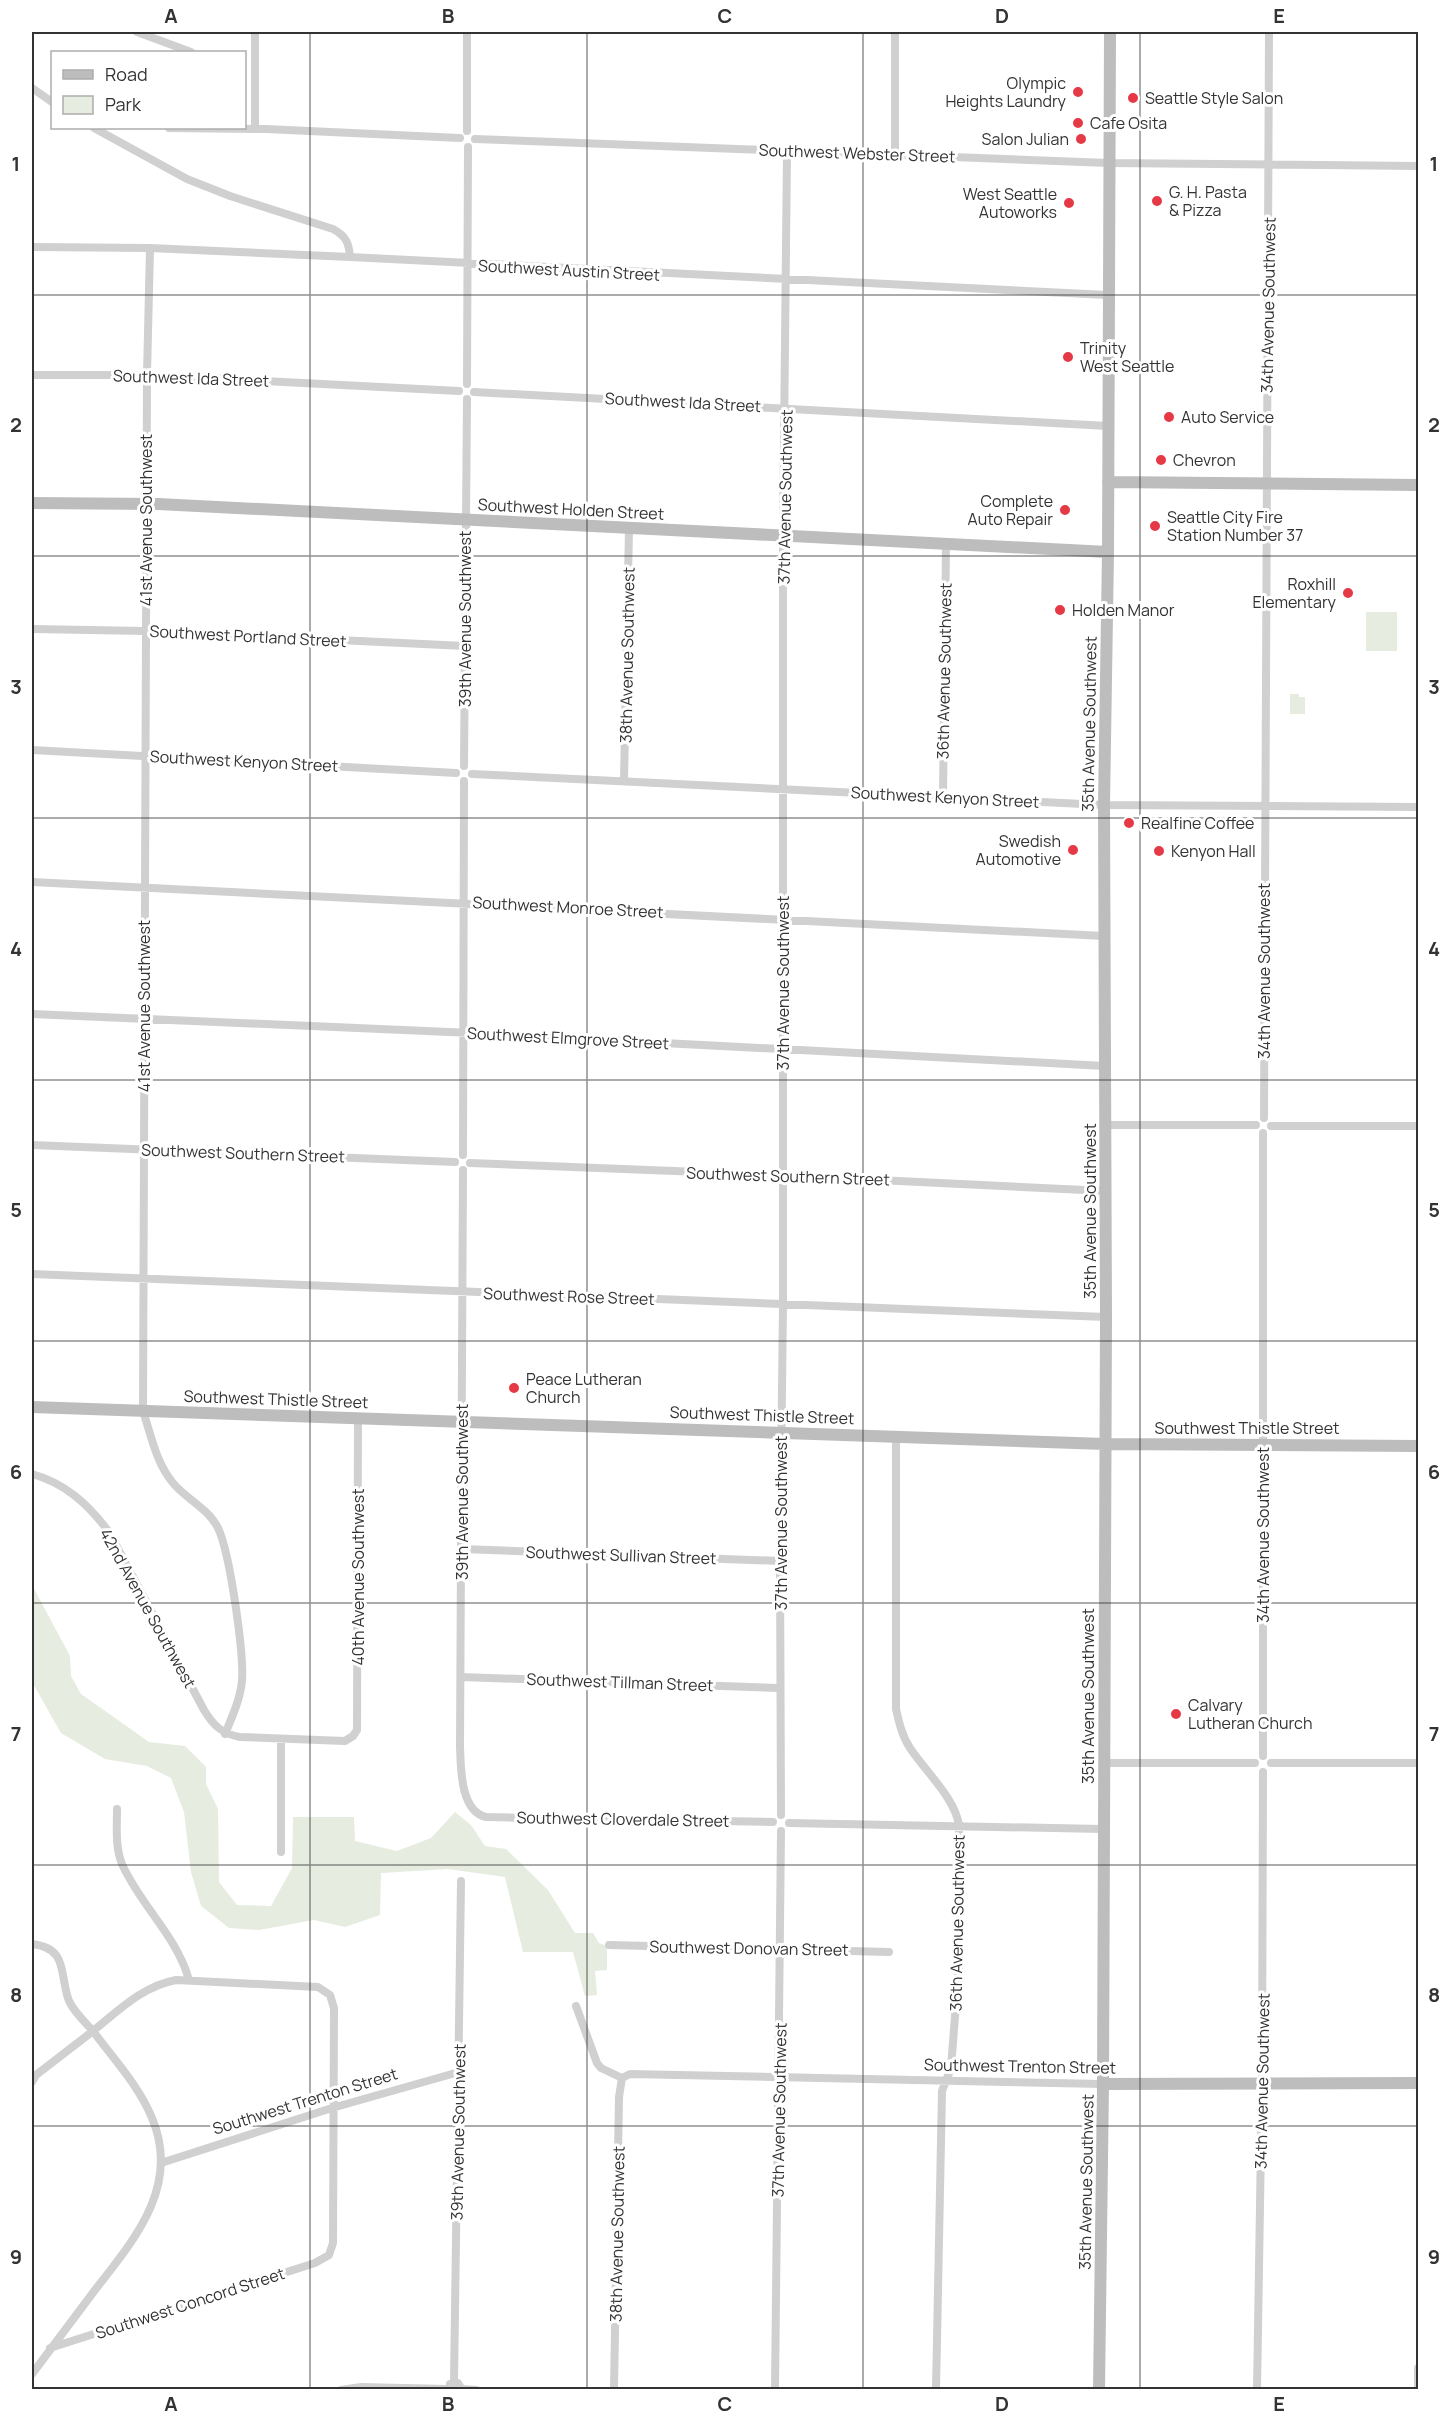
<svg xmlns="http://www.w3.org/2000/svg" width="1450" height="2421" viewBox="0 0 1450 2421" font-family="Manrope,sans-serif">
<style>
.green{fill:#e6ecdf}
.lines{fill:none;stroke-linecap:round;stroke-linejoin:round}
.street{stroke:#d0d0d0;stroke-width:8}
.secondary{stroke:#bdbdbd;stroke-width:12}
.grid{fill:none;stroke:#333;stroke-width:1.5;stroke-opacity:0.55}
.poi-dot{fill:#e63946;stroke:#fff;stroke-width:2}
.labels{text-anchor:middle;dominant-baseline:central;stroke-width:6;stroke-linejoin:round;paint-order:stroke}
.poi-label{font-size:16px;fill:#333;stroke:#fff;text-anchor:start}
.street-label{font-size:16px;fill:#333;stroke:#fff}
.neatline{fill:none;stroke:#333;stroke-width:2}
.grid-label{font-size:20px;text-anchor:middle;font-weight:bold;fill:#333}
</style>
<rect width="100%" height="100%" fill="#fff"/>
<path class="green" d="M1366,612H1397V651H1366Z
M1290,694H1299V697H1305V714H1290Z
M32,1585L70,1656L71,1676L81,1694L149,1742L185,1746L206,1767V1784L218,1809L219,1882L237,1905L271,1906L292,1868L293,1817H354L355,1841L397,1851L431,1838L455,1812L471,1825L485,1846L506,1849L548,1890L575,1933H593L599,1943L607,1946V1970L595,1971L597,1995L585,1996L573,1952H523L505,1877L448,1869L381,1873L380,1915L345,1927L314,1920L259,1930L229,1928L201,1906L191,1872L184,1812L171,1778L147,1766L105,1759L61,1733L32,1682Z"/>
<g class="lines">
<path class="street" d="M137,32L191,52
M895,32V155
M32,88L52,102
M94,128L187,179L230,196L333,229C346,236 349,243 350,257
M169,128L266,129L460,138
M255,129V32
M467,131V32
M475,139L1109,163L1418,166
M32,247L150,248L350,257L1107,295
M150,248L147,375L143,1411C151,1435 156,1463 173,1483C186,1499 208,1508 218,1528C230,1553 244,1653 242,1681C240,1700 232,1717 225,1734
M32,375H147L459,391
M467,384L468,147
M474,392L1108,426
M32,629L146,631L465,646
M32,750L456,773
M464,766L467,399
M472,774L1104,805L1418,807
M624,781L629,529
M943,796L946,545
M32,882L1104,936
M32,1014L472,1033L1105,1066
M1264,1118L1269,32
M1106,1125H1256
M1271,1126H1418
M32,1145L455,1162
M463,1155L464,781
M470,1163L774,1175L1106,1191
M463,1170L460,1747C461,1768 460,1811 486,1817L773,1822
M32,1274L1106,1317
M896,1437V1709C899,1722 902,1736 910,1748C925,1771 956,1799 959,1826V1965L951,2068L942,2091L936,2389
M32,1474C65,1483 88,1504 109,1532L204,1710C213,1725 222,1734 240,1737L345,1741L353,1736L357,1730L358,1419
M462,1549L780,1561
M461,1677L780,1688
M1263,1756V1133
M1104,1763H1255
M1271,1763H1418
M117,1809C117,1827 115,1847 122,1864C140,1905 177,1936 189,1980
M781,1815L780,1561L783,1304V537L787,151
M789,1823L1103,1829
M281,1852V1740
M32,1944C69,1948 59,1975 69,2001C74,2012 85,2022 93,2031C119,2010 143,1986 176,1980L318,1987L330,1995L334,2008L333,2243L329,2255L315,2263L50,2348
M609,1945L889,1952
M576,2006L597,2063L601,2068L622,2078
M622,2078L630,2074L1103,2084
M32,2082L36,2075L93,2031C113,2058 139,2086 152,2118C181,2186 134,2240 95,2290C74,2318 53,2346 32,2374
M161,2163L332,2108L459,2072
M454,2382L461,1881
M450,2384L458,2383L462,2390
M462,2389L476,2390
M341,2390L361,2387L447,2389
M614,2390L619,2097L622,2078
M775,2390L781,1831
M1257,2390L1262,2083L1263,1772
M1418,2390V2368"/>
<path class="secondary" d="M1108,482L1418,485
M32,503L158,504L1108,552
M32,1407L1105,1444L1418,1446
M1103,2084L1418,2083
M1099,2390L1103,2084L1106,1317L1104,805L1108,552L1110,32"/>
</g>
<path class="grid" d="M310,32V2390M587,32V2390M863,32V2390M1140,32V2390M32,295H1418M32,556H1418M32,818H1418M32,1080H1418M32,1341H1418M32,1603H1418M32,1865H1418M32,2126H1418"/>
<g class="poi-dot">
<circle cx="1078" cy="92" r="6"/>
<circle cx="1133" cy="98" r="6"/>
<circle cx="1078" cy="123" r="6"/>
<circle cx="1081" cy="139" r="6"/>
<circle cx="1157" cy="201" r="6"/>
<circle cx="1069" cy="203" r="6"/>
<circle cx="1068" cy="357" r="6"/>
<circle cx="1169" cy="417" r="6"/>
<circle cx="1161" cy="460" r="6"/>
<circle cx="1065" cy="510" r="6"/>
<circle cx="1155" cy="526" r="6"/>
<circle cx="1348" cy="593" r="6"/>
<circle cx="1060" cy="610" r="6"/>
<circle cx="1129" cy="823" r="6"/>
<circle cx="1073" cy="850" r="6"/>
<circle cx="1159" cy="851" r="6"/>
<circle cx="514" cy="1388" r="6"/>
<circle cx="1176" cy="1714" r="6"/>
</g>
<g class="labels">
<g class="poi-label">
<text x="1066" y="83" text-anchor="end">Olympic<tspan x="1066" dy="18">Heights Laundry</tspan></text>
<text x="1145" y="98">Seattle Style Salon</text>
<text x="1090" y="123">Cafe Osita</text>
<text x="1069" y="139" text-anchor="end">Salon Julian</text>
<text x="1169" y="192">G. H. Pasta<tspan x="1169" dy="18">&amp; Pizza</tspan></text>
<text x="1057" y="194" text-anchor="end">West Seattle<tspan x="1057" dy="18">Autoworks</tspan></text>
<text x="1080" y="348">Trinity<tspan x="1080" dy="18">West Seattle</tspan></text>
<text x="1181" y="417">Auto Service</text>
<text x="1173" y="460">Chevron</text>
<text x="1053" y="501" text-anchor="end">Complete<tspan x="1053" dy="18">Auto Repair</tspan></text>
<text x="1167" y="517">Seattle City Fire<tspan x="1167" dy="18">Station Number 37</tspan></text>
<text x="1336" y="584" text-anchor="end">Roxhill<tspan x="1336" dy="18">Elementary</tspan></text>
<text x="1072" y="610">Holden Manor</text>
<text x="1141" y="823">Realfine Coffee</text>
<text x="1061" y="841" text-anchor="end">Swedish<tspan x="1061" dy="18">Automotive</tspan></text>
<text x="1171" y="851">Kenyon Hall</text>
<text x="526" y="1379">Peace Lutheran<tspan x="526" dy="18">Church</tspan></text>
<text x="1188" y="1705">Calvary<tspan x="1188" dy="18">Lutheran Church</tspan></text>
</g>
<g class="street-label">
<text transform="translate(857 153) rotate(2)">Southwest Webster Street</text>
<text transform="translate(569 270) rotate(3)">Southwest Austin Street</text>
<text transform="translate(1268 305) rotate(-89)">34th Avenue Southwest</text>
<text transform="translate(191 378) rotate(2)">Southwest Ida Street</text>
<text transform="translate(683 402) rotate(3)">Southwest Ida Street</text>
<text transform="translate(785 497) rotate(-89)">37th Avenue Southwest</text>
<text transform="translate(571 509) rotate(3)">Southwest Holden Street</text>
<text transform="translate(146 520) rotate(-90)">41st Avenue Southwest</text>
<text transform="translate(465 619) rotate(-90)">39th Avenue Southwest</text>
<text transform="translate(248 636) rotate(3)">Southwest Portland Street</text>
<text transform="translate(627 655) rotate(-89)">38th Avenue Southwest</text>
<text transform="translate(944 671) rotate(-89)">36th Avenue Southwest</text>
<text transform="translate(1089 724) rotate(-89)">35th Avenue Southwest</text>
<text transform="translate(244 761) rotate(3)">Southwest Kenyon Street</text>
<text transform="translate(945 797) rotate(3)">Southwest Kenyon Street</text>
<text transform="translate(568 907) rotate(3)">Southwest Monroe Street</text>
<text transform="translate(1264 971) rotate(-90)">34th Avenue Southwest</text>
<text transform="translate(783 983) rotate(-90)">37th Avenue Southwest</text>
<text transform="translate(144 1006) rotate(-90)">41st Avenue Southwest</text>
<text transform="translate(568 1038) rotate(3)">Southwest Elmgrove Street</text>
<text transform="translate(243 1153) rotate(2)">Southwest Southern Street</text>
<text transform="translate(788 1176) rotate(2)">Southwest Southern Street</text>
<text transform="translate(1090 1211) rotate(-90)">35th Avenue Southwest</text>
<text transform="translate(569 1296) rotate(2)">Southwest Rose Street</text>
<text transform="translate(276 1399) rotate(2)">Southwest Thistle Street</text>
<text transform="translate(762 1415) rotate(2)">Southwest Thistle Street</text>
<text x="1247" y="1428">Southwest Thistle Street</text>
<text transform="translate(462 1492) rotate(-90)">39th Avenue Southwest</text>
<text transform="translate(781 1523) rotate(-90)">37th Avenue Southwest</text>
<text transform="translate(1263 1535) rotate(-90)">34th Avenue Southwest</text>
<text transform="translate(621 1555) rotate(2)">Southwest Sullivan Street</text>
<text transform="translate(358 1577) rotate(-90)">40th Avenue Southwest</text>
<text transform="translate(148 1608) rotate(61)">42nd Avenue Southwest</text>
<text transform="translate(620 1682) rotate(2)">Southwest Tillman Street</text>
<text transform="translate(1088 1696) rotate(-90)">35th Avenue Southwest</text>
<text transform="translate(623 1819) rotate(1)">Southwest Cloverdale Street</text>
<text transform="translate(957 1923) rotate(-89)">36th Avenue Southwest</text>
<text transform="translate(749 1948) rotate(1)">Southwest Donovan Street</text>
<text transform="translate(1020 2066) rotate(1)">Southwest Trenton Street</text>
<text transform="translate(1262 2081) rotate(-89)">34th Avenue Southwest</text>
<text transform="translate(305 2101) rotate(-17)">Southwest Trenton Street</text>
<text transform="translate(779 2110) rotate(-89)">37th Avenue Southwest</text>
<text transform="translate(458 2132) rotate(-89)">39th Avenue Southwest</text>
<text transform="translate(1086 2182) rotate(-89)">35th Avenue Southwest</text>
<text transform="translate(617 2234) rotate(-89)">38th Avenue Southwest</text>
<text transform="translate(190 2303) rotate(-18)">Southwest Concord Street</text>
</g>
</g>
<rect width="1450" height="2421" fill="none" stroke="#ffffff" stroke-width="66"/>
<rect x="51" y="51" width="195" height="78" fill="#ffffff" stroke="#adadad" stroke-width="1.5"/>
<rect x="63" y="70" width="30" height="9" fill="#bdbdbd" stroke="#adadad" stroke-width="1.5"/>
<text x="105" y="81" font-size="18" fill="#333333">Road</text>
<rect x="63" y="96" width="30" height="18" fill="#e6ecdf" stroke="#adadad" stroke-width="1.5"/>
<text x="105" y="111" font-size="18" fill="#333333">Park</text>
<rect x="33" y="33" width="1384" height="2355" class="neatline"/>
<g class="grid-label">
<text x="171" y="23">A</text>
<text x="448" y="23">B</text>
<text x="725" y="23">C</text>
<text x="1002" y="23">D</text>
<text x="1279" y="23">E</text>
<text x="16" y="171">1</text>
<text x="1434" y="171">1</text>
<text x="16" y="432">2</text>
<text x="1434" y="432">2</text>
<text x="16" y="694">3</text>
<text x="1434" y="694">3</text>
<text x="16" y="956">4</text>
<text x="1434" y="956">4</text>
<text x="16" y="1217">5</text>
<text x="1434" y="1217">5</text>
<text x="16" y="1479">6</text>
<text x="1434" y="1479">6</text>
<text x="16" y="1741">7</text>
<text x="1434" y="1741">7</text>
<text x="16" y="2002">8</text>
<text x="1434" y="2002">8</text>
<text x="16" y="2264">9</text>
<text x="1434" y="2264">9</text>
<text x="171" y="2411">A</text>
<text x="448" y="2411">B</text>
<text x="725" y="2411">C</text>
<text x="1002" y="2411">D</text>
<text x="1279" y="2411">E</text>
</g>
</svg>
